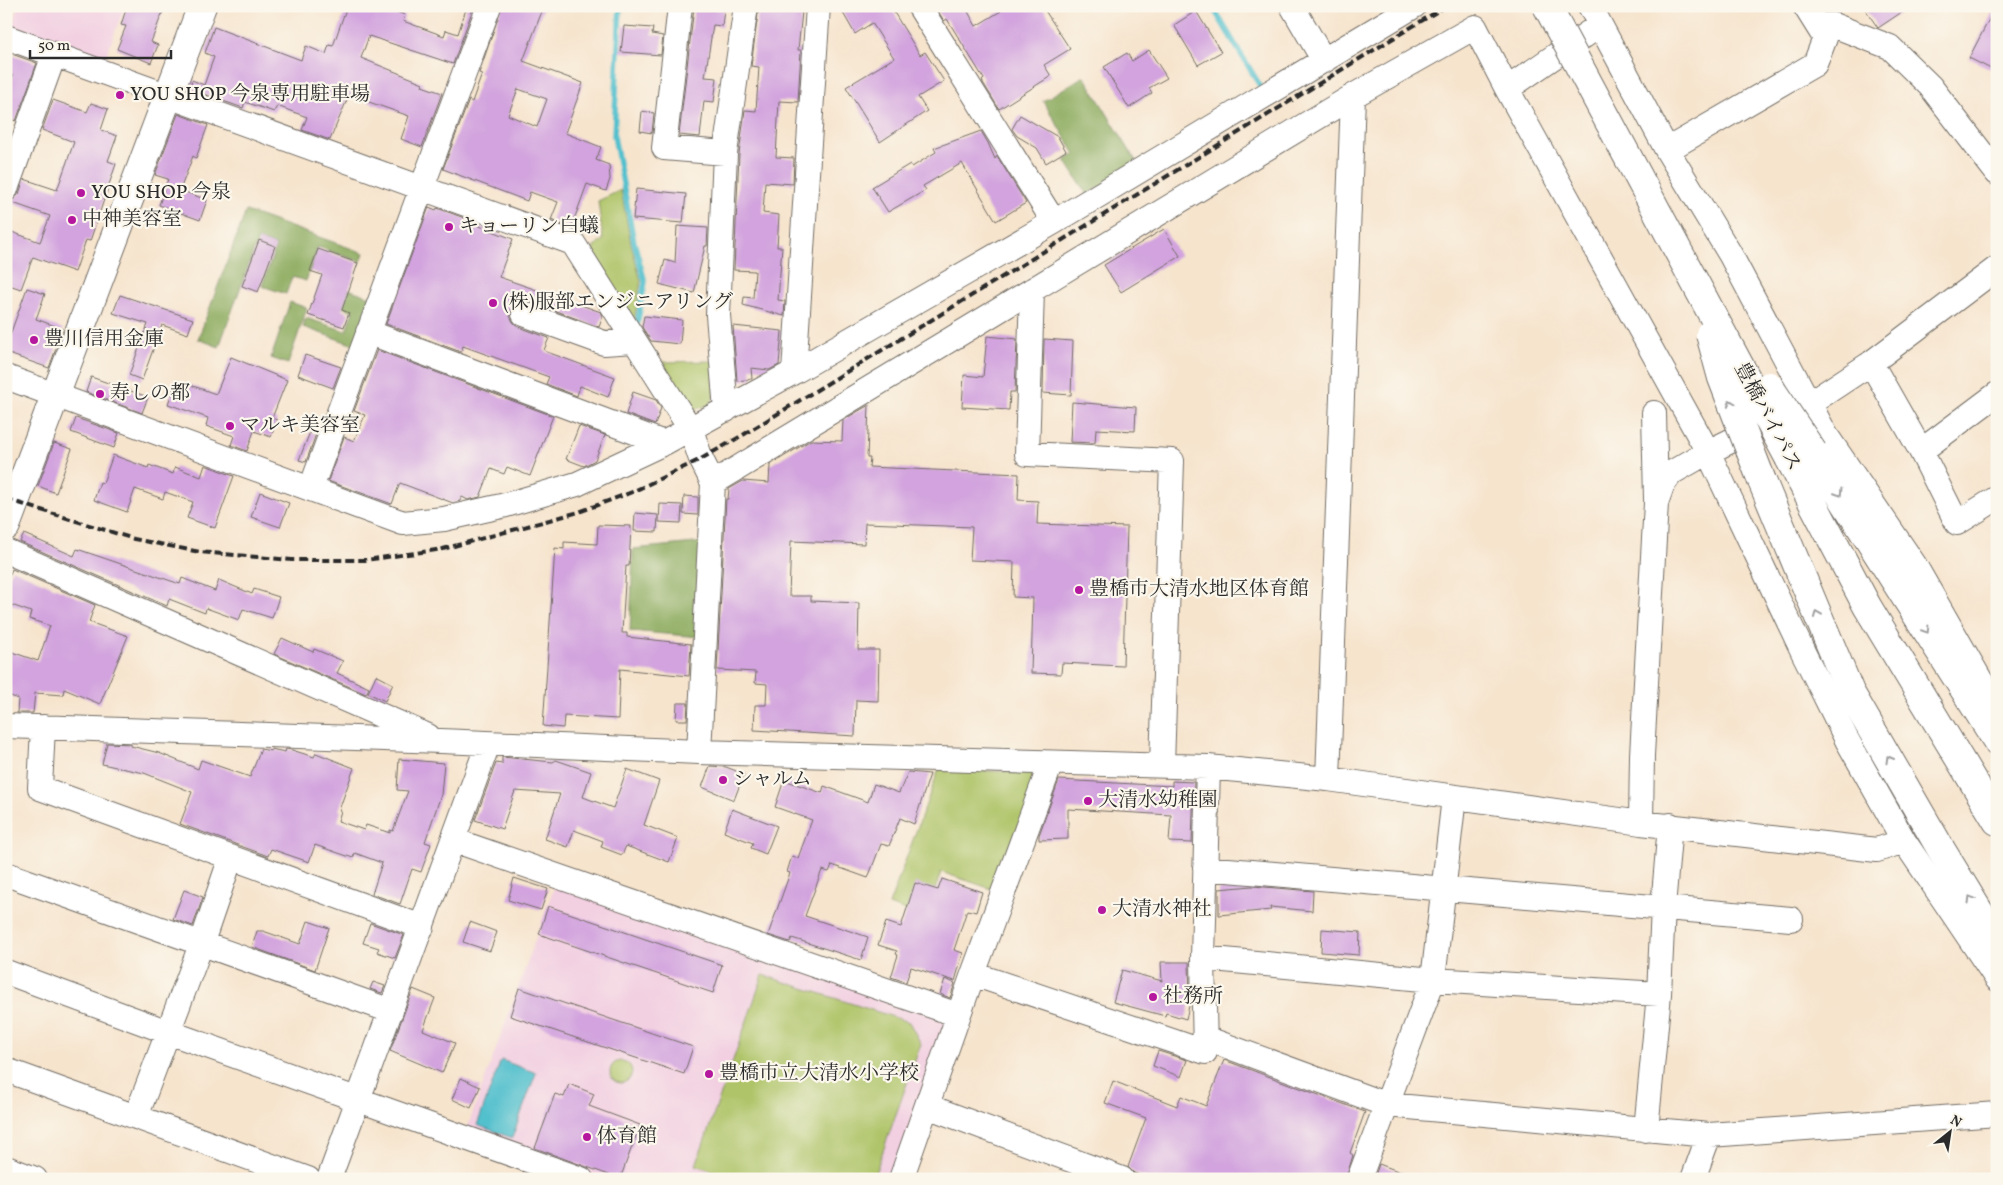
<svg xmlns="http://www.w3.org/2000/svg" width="2003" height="1185" viewBox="0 0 2003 1185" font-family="Vollkorn,'Noto Serif JP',serif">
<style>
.built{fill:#f2cfe1}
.green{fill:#afc469;stroke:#6d784a}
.forest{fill:#8baa5d;stroke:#5b6a44}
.water{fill:#53c0cd;stroke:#3f767c}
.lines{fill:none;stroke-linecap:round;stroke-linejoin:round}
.stream{stroke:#53c0cd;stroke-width:5.5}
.building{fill:#d2a3de;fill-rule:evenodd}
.minor-casing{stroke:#726c64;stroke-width:26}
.major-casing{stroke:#726c64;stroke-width:30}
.highway-casing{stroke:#726c64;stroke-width:30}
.minor{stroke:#fff;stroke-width:24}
.major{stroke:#fff;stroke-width:28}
.highway{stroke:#fff;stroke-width:28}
.rail{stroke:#2b2b2b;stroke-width:4;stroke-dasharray:8 4;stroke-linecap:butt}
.highway-bridge-casing{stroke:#726c64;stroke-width:30;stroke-linecap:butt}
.highway-bridge{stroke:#fff;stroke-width:28}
.oneway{stroke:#a0a0a0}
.poi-dot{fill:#b5179e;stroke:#fbf7ec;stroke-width:2}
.labels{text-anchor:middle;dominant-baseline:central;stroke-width:4.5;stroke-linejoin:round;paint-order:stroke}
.poi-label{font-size:20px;fill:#2b2b2b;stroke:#fbf7ec;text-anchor:start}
.street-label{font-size:20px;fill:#2b2b2b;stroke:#fbf7ec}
</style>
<rect width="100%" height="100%" fill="#fbf7ec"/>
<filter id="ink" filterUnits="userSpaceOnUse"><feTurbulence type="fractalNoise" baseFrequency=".02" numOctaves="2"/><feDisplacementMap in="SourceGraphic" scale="10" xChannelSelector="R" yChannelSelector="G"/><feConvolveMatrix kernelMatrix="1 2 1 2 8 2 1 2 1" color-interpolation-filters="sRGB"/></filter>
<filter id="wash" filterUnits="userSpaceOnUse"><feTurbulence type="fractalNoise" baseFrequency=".0096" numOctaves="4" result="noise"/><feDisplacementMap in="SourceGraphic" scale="20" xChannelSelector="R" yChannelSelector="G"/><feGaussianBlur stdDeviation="1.12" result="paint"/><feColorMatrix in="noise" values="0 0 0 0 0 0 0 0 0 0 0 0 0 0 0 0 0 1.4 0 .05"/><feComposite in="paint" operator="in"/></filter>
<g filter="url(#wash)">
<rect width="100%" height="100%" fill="#f6e4cd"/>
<path class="built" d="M19,6H125L102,66L9,32Z
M556,882L949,1018L893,1179H605L467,1129Z"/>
<path class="green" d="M621,190L631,244L641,281L634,322L589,251L603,240L598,201Z
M714,361V397L709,405L693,410L683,405L662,362Z
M939,769L1041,773L998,891L941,872L925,918L889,905Z
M763,975L909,1022L921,1044L873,1179H735L696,1165Z
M610 1072a11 11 0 1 1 22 0a11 11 0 1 1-22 0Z"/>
<path class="forest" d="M1084,76L1138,164L1087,195L1065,160L1075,154L1043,101Z
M246,211L364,253L361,262L318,247L306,281L292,277L286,294L262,286L276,246L258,239L219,347L198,339Z
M328,282L374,298L357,346L303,327L306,318L346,331L353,311L322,300Z
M290,302L307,308L288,364L271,358Z
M705,542L700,637L630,631L633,549Z"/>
<path class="water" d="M501,1060L536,1073L512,1138L477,1125Z"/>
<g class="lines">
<path class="stream" d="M620,6L614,136L634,242L645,282L636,330
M1212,6L1262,89"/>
</g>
<g id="blocks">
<path class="building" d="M127,6H165L151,42L158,45L151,63L117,49L126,26L121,25Z
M347,6H381L405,15L403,21L444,36L446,30L458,34L467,6H474L453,64L369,36L361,58L423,83L422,86L442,93L422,147L401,139L409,116L349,95L330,140L302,130L307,117L277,106L274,112L245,102L243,108L189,89L192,80L204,85L214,57L205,53L214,27L301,60L306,46L326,54L329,45L333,46Z
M502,6H544L523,61L583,83L565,133L601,147L596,160L609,165L610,179L606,191L587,184L571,228L551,220L558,202L530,192L527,201L443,169L469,100L472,102L482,74L479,73ZM518,89L547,99L537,127L508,115Z
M759,6H781L780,10L802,12L798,50H801L798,102L779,101L776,157L794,158L793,184L765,182L763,213L779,215L777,247H782L778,300L785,301L784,316L743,305L744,297L753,298L755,271L734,270L739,154L745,110L756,111L759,67L751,66Z
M839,6H890L920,55L925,52L944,81L918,97L927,111L880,142L846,87L894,58L872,23L855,34Z
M935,6H970L966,8L976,26L1001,11L998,6H1042L1070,49L1044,65L1051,76L999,109L982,81L984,79L947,19L944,21Z
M1863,6H1911L1878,28Z
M1996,6H1997V72L1969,58Z
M694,7L724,10L722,26L713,25L705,77L717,78L714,102L704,101L700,137L679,135Z
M1196,11L1221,52L1198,65L1174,25Z
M624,26L653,28L652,34L663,36L661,55L621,52Z
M1149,50L1167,78L1149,88L1152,93L1129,108L1104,67L1127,53L1132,61Z
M6,52L37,63L16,121L6,118V95L13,76L6,73Z
M53,100L87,112L91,103L108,109L101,130L117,136L108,161L116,164L90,241L86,240L75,272L33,257L21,289L6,284V230L40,242L50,216L10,202L19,194L24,179L57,190L74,142L42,130Z
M642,111L654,113L652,133L640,131Z
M178,114L208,125L196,158L193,156L180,190L207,200L200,220L159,205L168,179L155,175Z
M1020,115L1058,137L1066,151L1046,163L1037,148L1017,136L1012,129Z
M981,131L988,143L995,159L997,156L1026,203L996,221L962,163L923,186L926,190L888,212L872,187L910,164L912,167L936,152L934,148Z
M636,189L686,194L683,223L633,219Z
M429,207L436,210L437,208L470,220L469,222L513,239L499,277L601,312L603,316L599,327L529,301L522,300L515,304L511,310L510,316L513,322L519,327L549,338L544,350L547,352L615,377L608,397L580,386L577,396L546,384L549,377L463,346L461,352L386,324Z
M677,226L708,228L707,246H705L694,293L659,284L665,260L675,263Z
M1164,229L1180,256L1121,292L1104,265Z
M259,240L275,246L258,292L242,286Z
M318,249L358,263L342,310L349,313L344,327L308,315L322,275L310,271Z
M27,288L45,294L36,319L63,329L49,368L6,353V346Z
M120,295L193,319L188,334L162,325L142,380L129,375L148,324L113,313Z
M644,316L682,320L680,344L651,341L642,327Z
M733,326L782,331L779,365L769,370L751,368L752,379L737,381Z
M987,336L1017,339L1015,392H1010L1009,410L962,407L964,375L983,377Z
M1044,339L1073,341L1071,395L1043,393Z
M377,350L553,416L530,476L507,467L504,474L491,469L480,497L468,500L462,497L460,501L453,503L400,483L392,504L328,481L344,437L354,441L365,415L354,411Z
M305,355L341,367L333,388L298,375Z
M231,357L287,380L272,418L277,420L271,437L254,431L247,451L231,445L234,436L206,426L208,418L168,404L176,380L216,394Z
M91,377L148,397L142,413L86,392Z
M633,392L656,400L661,408L655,425L626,414Z
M1072,402L1136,407L1135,431L1096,429L1095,443L1070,442Z
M869,405L867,458H870L869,467L1019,474L1018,500L1038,501L1037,524L1127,527L1123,666L1062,663L1061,674L1031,673L1033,598L1013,597L1014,562L970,560L972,527L865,523L864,544L791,541L789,596H811V601L859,603L858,650H879L878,701L856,700L855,736L754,730L755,705H766L767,684L755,683L756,672L717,670L726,499H728L729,489L743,481L769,483L770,465L811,440L842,441L843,420Z
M76,418L119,433L114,448L71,432Z
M579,426L605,435L595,460L584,466L566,459Z
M310,432L316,434L306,462L299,460Z
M54,443L72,449L56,493L38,486Z
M113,455L148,468L149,465L173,474L175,467L201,477L205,465L234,476L215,528L187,518L193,502L165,492L163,499L135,489L127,512L94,500L100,482L103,483Z
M260,492L289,503L280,527L251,517Z
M684,496L698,497V515L683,514Z
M660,504L682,505L681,523L659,522Z
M635,513L658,515L657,532L634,531Z
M598,525L631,526L629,566H626L622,633H627V637L691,644L689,676L620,669L618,719L564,716L563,728L543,726L555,548L564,549V542L597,544Z
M24,534L74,556L77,549L180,584L182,578L215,591L219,580L252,594L254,589L279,597L272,618L243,609L239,620L206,608L205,613L169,599L167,606L20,542Z
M12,569L95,605L89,622L128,636L100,704L64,689L63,695L35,693L33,713H17L18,699L6,694V650L38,661L50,626L29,619L31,612L6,603V584Z
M282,638L313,652L314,649L343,661L337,673L369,688L366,694L274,654Z
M376,675L393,684L385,701L368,693Z
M677,703H688L687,720H676Z
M107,743L131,744V746L159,753L198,769L201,760L250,777L261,749L271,751V749L285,752L286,749L292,750L314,757L316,753L354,768L339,810L341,811L338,821L364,830L366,825L390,833V830L393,831L408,791L397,790L399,759L444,763L441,795L425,842L431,844L421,872L412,869L400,904L372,894L382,863L355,853L353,858L315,845L309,862L271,849L268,856L180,824L192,792L144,773L102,764Z
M502,757L553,762L556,760L591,772L583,797L613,808L627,769L659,781L644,825L678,838L669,862L626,846L622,855L601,847L603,841L574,830L568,847L545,839L560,794L515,791L502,829L475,820L496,763L502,764Z
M710,766L726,767L744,774L734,800L702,787Z
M908,772L930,774L914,824L900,818L889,846L881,844L868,878L832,865L829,872L822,870L805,916L868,937L861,960L792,938L790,942L768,935L790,873L787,872L792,856L798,858L812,820L775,807L784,780L822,793L824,786L868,802L874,784L899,793Z
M1059,780L1172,786V781L1194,782L1192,843L1169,842L1171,815L1068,809V839L1039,840V835Z
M732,809L777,826L766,854L751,848L753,843L724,832Z
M514,878L548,889L541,910L508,900Z
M942,879L982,892L976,912L967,910L954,950L963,953L955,981L911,967L906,982L891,977L898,955L896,954L897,951L878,945L886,922L901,927L915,883L938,890Z
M1252,886L1313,891L1312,911L1270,907L1271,910L1219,915V889Z
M184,890L203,897L193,926L173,919Z
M548,906L722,965L713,993L539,934Z
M308,921L329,928L315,970L252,947L257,931H263L300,944Z
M470,922L497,932L490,951L463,942Z
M370,923L404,935L395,958L377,952L379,948L363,943Z
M1322,929L1360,932L1359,955L1321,952Z
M1161,962H1189L1190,1002L1186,1019L1166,1013L1165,1016L1113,1002L1122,970L1162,981Z
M945,979L955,983L950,998L940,994Z
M373,982L385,986L382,993L370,989Z
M519,988L693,1047L684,1074L510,1016Z
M413,989L435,998L423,1030L455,1043L442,1073L390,1051Z
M1158,1051L1187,1060L1181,1077L1153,1066Z
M1224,1060L1365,1112L1350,1153L1353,1155L1346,1179H1150L1134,1173L1128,1167L1146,1118L1105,1103L1113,1081L1177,1106L1181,1096L1206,1106Z
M461,1078L480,1087L471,1108L452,1099Z
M569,1084L594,1094L589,1106L640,1125L620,1179L535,1148L555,1094L564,1097Z
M1379,1164L1414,1177L1413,1179H1374Z"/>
</g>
</g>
<g filter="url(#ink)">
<use href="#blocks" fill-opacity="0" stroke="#726c64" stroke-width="1"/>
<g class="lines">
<defs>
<path id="minor" d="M680,6L664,148L725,153
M919,6L1054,222
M1292,6L1324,61
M1590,6L1667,150L1730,254L1826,435L1914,564L1997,709
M1817,25H1833L1890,47L1930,86L1997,173
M6,37L573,243L691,430L701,459L713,483L699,752
M1507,89L1600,25
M1667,150L1815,64L1825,38L1805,6
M6,189L54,55
M1032,290L1027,454L1172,461L1162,765
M524,314L604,343L634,341
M368,332L664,443
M1871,363L1921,451L1957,523L1997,498
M794,372L818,6
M6,377L403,523L444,519L506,505L577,484L664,443L794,372L1054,222L1414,6
M726,410L718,315L725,153L746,6
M1796,410L1809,404L1871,363L1997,268
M1654,413L1656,499
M1921,451L1997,394
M713,483L1353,96L1475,27L1507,89L1708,452L1804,654L1847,740L1904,841L1997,979
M311,488L489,6
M6,551L428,736
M6,726L441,741L699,752L1208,767L1328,779L1641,823L1877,850L1904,841
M43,727L40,788L422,927
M1328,779L1353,96
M1641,823L1642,755L1656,503L1662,486L1671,473L1708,452L1761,426
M453,840L958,1015
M1205,868L1791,919
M6,874L391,1011
M1203,958L1433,980L1659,994
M6,972L168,1032L581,1179
M973,974L1205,1052L1203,958L1208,767
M1205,1038L1387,1105L1709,1135L1997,1114
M6,1070L308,1179
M927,1106L1122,1179
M136,1117L201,945L231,857
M1646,1130L1659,994L1663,907L1670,825
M6,1168L35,1179
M329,1179L488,744
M901,1179L973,974L1051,763
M1359,1179L1433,980L1454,797
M1693,1179L1709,1135"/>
<path id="major" d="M6,526L202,6"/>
<path id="highway" d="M1813,452L1997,741
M1789,458L1867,606L1997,821
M1762,481L1850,692L1942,851L1997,941"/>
</defs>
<use href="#minor" class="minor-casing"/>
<use href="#major" class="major-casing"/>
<use href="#highway" class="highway-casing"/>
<use href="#minor" class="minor"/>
<use href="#major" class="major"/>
<use href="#highway" class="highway"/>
<path class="rail" d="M6,499L134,539L200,552L292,560H366L443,549L579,512L632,492L701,459L743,435L1446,6"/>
<defs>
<path id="highway-bridge" d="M1547,6L1789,458
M1710,334L1722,378L1762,481
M1769,386L1813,452"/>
</defs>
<use href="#highway-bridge" class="highway-bridge-casing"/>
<use href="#highway-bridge" class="highway-bridge"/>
</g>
<defs><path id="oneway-chevron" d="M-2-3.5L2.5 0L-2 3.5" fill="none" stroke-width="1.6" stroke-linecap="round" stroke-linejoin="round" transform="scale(1.25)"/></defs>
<g class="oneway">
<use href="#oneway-chevron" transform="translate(1731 403) rotate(-111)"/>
<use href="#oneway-chevron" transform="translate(1839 493) rotate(58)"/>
<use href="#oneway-chevron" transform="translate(1817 614) rotate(-113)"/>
<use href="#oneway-chevron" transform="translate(1926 630) rotate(58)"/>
<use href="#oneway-chevron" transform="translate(1889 759) rotate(-120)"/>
<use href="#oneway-chevron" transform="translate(1971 899) rotate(-121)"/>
</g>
</g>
<g class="poi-dot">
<circle cx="120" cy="95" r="5"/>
<circle cx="81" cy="193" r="5"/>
<circle cx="72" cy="220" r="5"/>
<circle cx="449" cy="227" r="5"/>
<circle cx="493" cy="303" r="5"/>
<circle cx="34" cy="340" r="5"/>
<circle cx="100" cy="394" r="5"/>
<circle cx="230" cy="426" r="5"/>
<circle cx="1079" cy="590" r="5"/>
<circle cx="723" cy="780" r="5"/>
<circle cx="1088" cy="801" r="5"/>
<circle cx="1102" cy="910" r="5"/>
<circle cx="1153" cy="997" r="5"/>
<circle cx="709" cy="1074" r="5"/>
<circle cx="587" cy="1137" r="5"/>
</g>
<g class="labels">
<g class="poi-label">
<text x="130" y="95">YOU SHOP 今泉専用駐車場</text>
<text x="91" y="193">YOU SHOP 今泉</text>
<text x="82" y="220">中神美容室</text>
<text x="459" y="227">キョーリン白蟻</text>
<text x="503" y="303">(株)服部エンジニアリング</text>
<text x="44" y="340">豊川信用金庫</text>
<text x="110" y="394">寿しの都</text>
<text x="240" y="426">マルキ美容室</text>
<text x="1089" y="590">豊橋市大清水地区体育館</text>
<text x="733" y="780">シャルム</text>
<text x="1098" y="801">大清水幼稚園</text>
<text x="1112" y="910">大清水神社</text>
<text x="1163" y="997">社務所</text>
<text x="719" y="1074">豊橋市立大清水小学校</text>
<text x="597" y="1137">体育館</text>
</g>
<g class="street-label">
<text transform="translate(1767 417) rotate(62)">豊橋バイパス</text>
</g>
</g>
<rect width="2003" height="1185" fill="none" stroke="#fbf7ec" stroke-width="25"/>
<g transform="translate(1950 1132) rotate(30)" stroke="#fbf7ec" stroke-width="4" paint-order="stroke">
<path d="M0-4L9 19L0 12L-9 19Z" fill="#2b2b2b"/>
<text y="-8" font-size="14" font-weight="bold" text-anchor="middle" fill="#2b2b2b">N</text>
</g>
<path d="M30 50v8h141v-8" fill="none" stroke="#2b2b2b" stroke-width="2.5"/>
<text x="38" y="50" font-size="15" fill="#2b2b2b" stroke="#fbf7ec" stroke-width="4" paint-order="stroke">50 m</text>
</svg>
